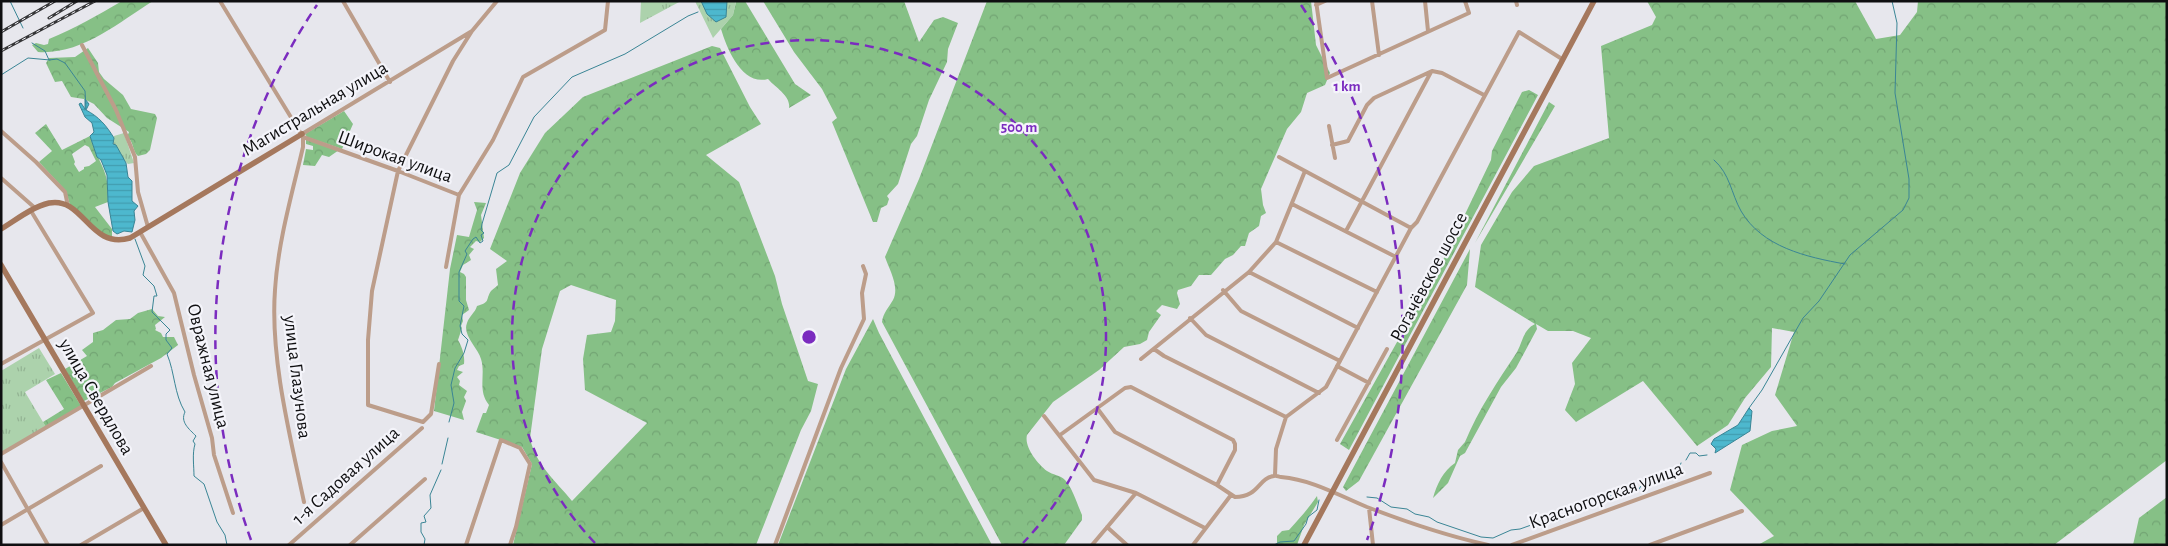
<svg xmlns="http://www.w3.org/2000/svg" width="2168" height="546" viewBox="0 0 2168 546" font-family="'Alegreya Sans',sans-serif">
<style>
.grass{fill:url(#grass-tufts)}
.forest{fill:url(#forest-crowns);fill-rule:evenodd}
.water{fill:url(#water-rules);stroke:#3a8595}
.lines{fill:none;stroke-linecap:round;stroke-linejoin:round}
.stream{stroke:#3a8595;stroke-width:1}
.street{stroke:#bc9d8a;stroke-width:4}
.secondary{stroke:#a5785d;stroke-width:5.5}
.rail-casing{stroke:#353537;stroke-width:3}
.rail{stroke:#f4f4fa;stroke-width:1;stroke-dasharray:4;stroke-linecap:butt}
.ring{fill:none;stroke:#7b2cbf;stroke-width:2.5;stroke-dasharray:9 6}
.labels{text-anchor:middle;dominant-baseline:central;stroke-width:4.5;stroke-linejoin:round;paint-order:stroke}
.street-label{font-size:19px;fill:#0f0f11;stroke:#f4f4fa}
.centre{fill:#7b2cbf;stroke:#f4f4fa;stroke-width:2.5}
.ring-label{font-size:15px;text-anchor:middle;font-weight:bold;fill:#7b2cbf;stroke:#f4f4fa;stroke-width:4.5;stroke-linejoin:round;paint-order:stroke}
</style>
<defs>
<pattern id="grass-tufts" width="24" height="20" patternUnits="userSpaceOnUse" patternTransform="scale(1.25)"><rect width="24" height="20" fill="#acd2ac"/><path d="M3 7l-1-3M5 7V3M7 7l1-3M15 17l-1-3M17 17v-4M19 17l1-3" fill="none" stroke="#93b393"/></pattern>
<pattern id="forest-crowns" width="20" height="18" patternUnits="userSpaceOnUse" patternTransform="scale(1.25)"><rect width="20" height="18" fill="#86c086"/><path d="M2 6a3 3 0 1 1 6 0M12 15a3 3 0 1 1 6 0" fill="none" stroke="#72a473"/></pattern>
<pattern id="water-rules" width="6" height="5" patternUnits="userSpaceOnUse" patternTransform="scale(1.25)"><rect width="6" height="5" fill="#4db8ce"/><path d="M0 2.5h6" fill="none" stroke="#429db0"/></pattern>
</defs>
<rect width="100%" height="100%" fill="#e7e7ed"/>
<path class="grass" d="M641,1H681L640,23Z
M695,1H736L733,15L713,38Z
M124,133L134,163L128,164C121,159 120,148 113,144L114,136Z
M39,348L55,374L25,392L46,427L1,453V371Z"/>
<path class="forest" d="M122,1H153C118,23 81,55 38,52L32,45L36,43L44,45L48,44L49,39C74,29 98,15 122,1Z
M745,1L795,84L811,95L789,108C791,96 776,88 768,79C742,86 727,49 721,29L733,15L736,2Z
M763,1H904L919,42L934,20L943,17L958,23L948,49L947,62L929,100L917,136L911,144L898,184L887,196L889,199L887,205L881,208L877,222H873L832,122L837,118L822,89L794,52Z
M987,1H1311L1316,45L1330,73L1325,85L1307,93L1301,112L1287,129L1261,189L1263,205L1266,213L1261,216L1259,226L1249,233L1245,246H1241L1233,255L1225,259L1211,275H1199L1191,286L1178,290L1177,293L1180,304L1177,309L1162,305L1156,311L1161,315L1149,332L1147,340L1140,344L1124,347L1099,370L1053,402L1027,435C1024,447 1037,463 1047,471C1053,475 1060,475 1065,480C1072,487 1078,506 1082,515V520L1064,545H1002L882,322C883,313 889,307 893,300C900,287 889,269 885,257L919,179Z
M1647,1H1855L1876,39L1900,35L1917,12L1918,1H2167V460L2054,545H1758L1774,536L1730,490L1742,445L1772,431L1797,426L1775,395L1794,332L1772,328L1771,367L1745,398L1728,425L1697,446L1643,381L1576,422L1565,410L1575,384L1572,363L1591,338L1573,331H1548L1536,324L1537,329L1516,368L1501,387L1465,453L1460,456L1448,483L1433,498C1437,484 1443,471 1455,463L1458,450L1465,442C1478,410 1498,381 1517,352C1523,341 1523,330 1535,324L1475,287L1481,245L1512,192L1534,166L1609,138L1601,46L1652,25L1656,17Z
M712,46L720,48L750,107L761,124L706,155L739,182L775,276L782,304L808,381L818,384L811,411L801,430L756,545H513L532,464L522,447L476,432L483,413H486L489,405C477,390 486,375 481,359C478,348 462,335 467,323C469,316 475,313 477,306C491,302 485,300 491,291C493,289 496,287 498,285L496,269L507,261L490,249L520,173L545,133L583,97ZM571,285L616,300L615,321L611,332L587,335L583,359L585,390L647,423L572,501C556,481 535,464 530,438L542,349L560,291Z
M88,48L98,63L99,72L104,79L123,95L131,109L155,114L157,118L150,150L146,154L138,156C132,151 134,141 127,137L129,132L107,118L94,104L84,99L71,97L62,81L55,82L46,63L49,58L75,57Z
M1529,90L1538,95L1349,450L1340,444L1444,258L1491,160L1492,151L1522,92Z
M1549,102L1555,106L1475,243Z
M344,111L353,124L342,149L307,137L305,134Z
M46,124L62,150L90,136C93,142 94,149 97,155C107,176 108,178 108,202L95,207L112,229V239C95,232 86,214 70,205L66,191L39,162L52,151L35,133ZM85,145L89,147L96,161L89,166L84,167V169L79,172L74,164L75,162L72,154Z
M306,139L339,150L329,157L322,155L315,166L303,165L306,149L313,150V146L306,144Z
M474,202L486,203L481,215L484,238L480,242L476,241L470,247L474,249L469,255L471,260L463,265L460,272L464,274L466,277V300L469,310L462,315L463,321L461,326L462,328L458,340C462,347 465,355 464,364L459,366L457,370L463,372L457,377L460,381L459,385L467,391L464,397L466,401L462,412L464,420L434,411L450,269L457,235L469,237L477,210Z
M1470,249L1467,285L1359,481L1346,491L1343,487Z
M152,309L158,316L165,317L155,325L156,329L155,330L161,333L163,337H174L178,345L161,358L115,383L112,387L84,401L65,369L87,356L82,350L93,342V333L103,330L116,320L130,319L138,313Z
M873,319L879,333L992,545H778L846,369Z
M61,373L81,406L46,427L43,422L64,409L46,380Z
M1317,496L1318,502L1304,525L1297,545H1277V536L1282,531L1289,530C1299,519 1308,509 1317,496Z
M2167,497V545H2133L2139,518Z"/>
<path class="water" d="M701,1H727L726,17L716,22L707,14Z
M85,99L89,104L86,110C99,117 106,125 114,138L113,144L116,145L126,163L128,177L132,181V201L138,206L134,211L135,220L132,232L124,231L117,234L113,231L108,202L107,175L101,160L97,157L90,136L94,132L92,123L85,117L79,104L81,103L85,109Z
M1749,408L1752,411L1750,431L1715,453L1716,449L1711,444L1714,439L1738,425Z"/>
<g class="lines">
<path class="stream" d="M10,1L23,28
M32,43L45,51L49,60L57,59L65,63L85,91L86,108L85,110
M1,75L28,58L50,60
M1714,160C1730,174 1731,193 1741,211C1762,247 1806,257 1845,264
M135,239L145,266L143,275L154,286L157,296H154L152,312L170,330L166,334V340L172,348L167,354C175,373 174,394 185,412C180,422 189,429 196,436L193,441L195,444C192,454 194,466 194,476L204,484L217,522L225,535L227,545
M1749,408L1762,390L1803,318L1819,301L1850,255L1903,210L1909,198V179L1895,93L1897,23L1892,1
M449,422L454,403L451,385L455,368L464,353L468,340L462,334L460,326L464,306L459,301V272L467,254L465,251L473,239L476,237L480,243L483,241L481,235L484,233L481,230L482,224L497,173L509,165L534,117L572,77L625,54L688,16L698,12
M1686,460L1690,453H1696L1699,456L1707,455
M442,464L448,438
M1637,492L1641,486C1649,486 1660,481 1664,474L1668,476L1679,469L1681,463
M1367,497L1377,498L1391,507L1407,509L1415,514L1429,517L1437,522L1481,537L1493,538L1511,530L1520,529L1551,518L1558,521L1576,511L1579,512L1596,503L1599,498L1603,501L1605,496H1611
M424,545L425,539L421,532V523L426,522L424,516L431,508L430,495L441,470
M1274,545L1280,542L1294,541L1306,524L1308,517L1317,510L1319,500"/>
<path class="street" d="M220,1L303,137L398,171L459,195L493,140L523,77L605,30L608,1
M343,1L390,82
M1316,1L1327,78L1469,13L1465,1
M1372,1L1379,55
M1425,1L1428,31
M1516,1L1517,5
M1316,5L1325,1
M82,45L116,110L135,157L138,192L148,227
M1329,126L1335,158
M1,131L36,162L65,192L68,206
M302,134L472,31L497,1
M303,137V147C292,194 278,242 275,290C270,357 290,436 304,502
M1332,145L1348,141L1367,105L1374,98L1432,71L1442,73L1484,95
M1279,157L1411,228
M1,178L35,208
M1292,204L1396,257
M1346,231L1431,72
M140,232L174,293L194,375L212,438L214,455L233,513
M1276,242L1377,292
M446,267L459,195
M1249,272L1358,328
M1223,290L1241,311L1340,361
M1190,318L1206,335L1319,393
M1154,349L1164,356L1286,417
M1141,359L1249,272L1276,242L1305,171
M1,364L93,313L31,211
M439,364L431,414L423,422L368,405V340L372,291L398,171L453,61L472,31
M1337,366L1369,383
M1097,408L1115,432L1217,485L1235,497C1259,497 1258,478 1274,476C1276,475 1279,477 1281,477C1313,480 1338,495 1367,507C1406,522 1447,536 1488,545
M1044,416L1094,480L1136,493L1205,528
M1060,435L1125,388L1131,387L1233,440L1235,444V450L1217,485
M1337,440L1387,349
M1,454L151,366
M1,462L48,545
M1275,475L1276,449L1286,417L1326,387L1411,228L1417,222L1519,32L1562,59
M1369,508L1373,545
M1,525L101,466
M1107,527L1127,545
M81,545L144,508
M289,545L422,428
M350,545L425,479
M466,545L501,440L520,448L530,464L516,527L510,545
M775,545L841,368L864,319L862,293L866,274L863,266
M1092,545L1136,493
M1193,545L1231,495
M1512,545L1710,473
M1650,545L1742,511"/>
<path class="secondary" d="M1,229C16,220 32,207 49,203C84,196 89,250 130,238L302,134
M1,265L166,545
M1304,545L1594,1"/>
<defs>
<path id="rail" d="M49,18L77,1
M1,32L55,1
M1,51L95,1"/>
</defs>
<use href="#rail" class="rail-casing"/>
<use href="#rail" class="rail"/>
</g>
<g class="ring">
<path d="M595 543A297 297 0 1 1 1023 543"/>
<path d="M251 540A594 594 0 0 1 317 5M1301 5A594 594 0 0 1 1367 540"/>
</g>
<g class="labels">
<g class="street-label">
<text transform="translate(315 109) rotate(-31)">Магистральная улица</text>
<text transform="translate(395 157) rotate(20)">Широкая улица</text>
<text transform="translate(1429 277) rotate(-62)">Рогачёвское шоссе</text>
<text transform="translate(208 366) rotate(76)">Овражная улица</text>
<text transform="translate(297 377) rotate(83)">улица Глазунова</text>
<text transform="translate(96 397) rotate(60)">улица Свердлова</text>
<text transform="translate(346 476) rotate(-42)">1-я Садовая улица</text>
<text transform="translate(1606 496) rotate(-20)">Красногорская улица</text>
</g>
</g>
<circle cx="809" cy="337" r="8" class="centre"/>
<g class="ring-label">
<text x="1347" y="91">1 km</text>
<text x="1019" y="132">500 m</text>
</g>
<rect width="2168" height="546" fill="none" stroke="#0f0f11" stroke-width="5"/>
</svg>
